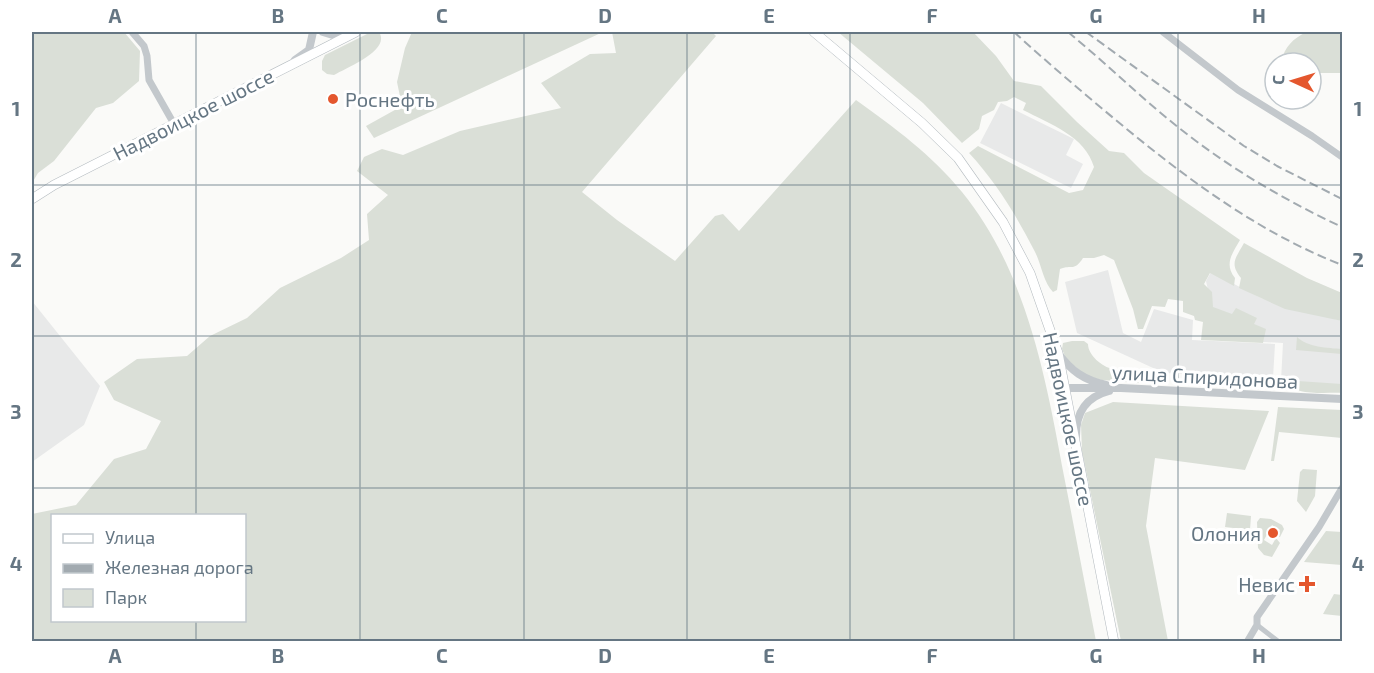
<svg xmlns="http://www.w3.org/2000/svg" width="1374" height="673" viewBox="0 0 1374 673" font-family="'Exo 2',sans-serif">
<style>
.built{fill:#e8e9e9}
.green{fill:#dadfd7;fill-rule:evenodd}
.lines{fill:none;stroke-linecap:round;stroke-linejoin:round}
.secondary-casing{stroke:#b3babf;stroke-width:10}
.pedestrian{stroke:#c3c8cc;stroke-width:5}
.minor{stroke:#c3c8cc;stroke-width:7}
.tertiary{stroke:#c3c8cc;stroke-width:8}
.secondary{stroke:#fff;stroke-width:9}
.rail{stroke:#a2aab0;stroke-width:2;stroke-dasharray:9 4.5;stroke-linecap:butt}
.grid{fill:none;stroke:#657683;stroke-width:1.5;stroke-opacity:0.55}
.poi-dot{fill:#e4572e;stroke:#fff;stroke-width:2}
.labels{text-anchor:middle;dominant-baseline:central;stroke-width:6;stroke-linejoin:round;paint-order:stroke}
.poi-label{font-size:20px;fill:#657683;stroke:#fff;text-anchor:end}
.street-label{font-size:20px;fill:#657683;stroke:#fff}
.neatline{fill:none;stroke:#657683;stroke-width:2}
.grid-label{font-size:20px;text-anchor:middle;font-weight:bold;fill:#657683}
</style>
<rect width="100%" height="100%" fill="#fafaf8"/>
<path class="built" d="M1001,103L1074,139L1066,155L1083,164L1071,188L980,143Z
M1108,270L1123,333L1141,342L1154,309L1193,320L1192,340L1275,344L1273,378L1164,373L1077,333L1065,282Z
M1211,272L1261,298L1342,321V385L1281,381L1283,343L1263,342L1264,330L1212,308L1206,281Z
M32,301L100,386L84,425L32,462Z"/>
<path class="green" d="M32,32H124L140,51L139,81L113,103L96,108L54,161L38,173L32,183Z
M371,32H379C391,50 348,67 334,75L327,74L322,70V61L325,55Z
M412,32H603L374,138L366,126L402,106L397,82L405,48Z
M612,32H712L716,36L582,192L617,220L675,261L715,216L723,214L739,231L856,100C895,128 932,155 962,192C1027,272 1046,378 1064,476C1075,531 1085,586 1096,641H32V514L76,505L114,459L146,449L161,421L114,400L104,382L137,359L187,356L210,336L247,318L280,288L341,258L369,240L367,214L388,195L357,171L364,157L382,149L403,155L460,131L561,108L541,83L590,54L616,53ZM52,516H244V620H52Z
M838,32H973L996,56L1014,81L1041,86L1077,122L1109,151L1124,153L1144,173L1240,240C1232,254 1224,264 1235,278L1234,286L1210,273L1204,284L1212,292L1213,307L1232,314L1236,308L1257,318L1254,324L1266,329L1263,343L1201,340L1203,322L1195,320L1194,316L1183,312V301L1168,299L1165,307L1152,306L1143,329H1138L1133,309L1114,260L1104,255L1094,258H1083C1074,272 1072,264 1060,269L1057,290L1053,292C1043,282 1041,262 1034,250C1016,215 996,182 969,153L978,146L1069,193L1083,190L1094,167C1085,136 1050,124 1023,110L1026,103L1014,97L1007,101L998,102L994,110L982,116L979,129L962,143L923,103Z
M1306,32H1342V73H1311V63H1302V61L1281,62C1285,46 1293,39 1306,32Z
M1244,243L1307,278L1342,293V321L1285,309L1239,288L1241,278C1229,263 1236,258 1244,243Z
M1297,337C1307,347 1328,348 1342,349V354L1296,350Z
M1072,341H1084L1088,344C1088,355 1102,367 1113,369C1126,372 1135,368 1145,379L1141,383L1102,380L1086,376L1066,359L1062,349L1063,343Z
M1283,380L1342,384V393C1326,392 1293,397 1283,380Z
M1113,402L1269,411L1245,470L1155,458L1146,526L1168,641H1121L1082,451L1081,425L1085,413Z
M1278,407L1342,410V438L1279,432L1274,461H1271Z
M1303,469L1317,470L1315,496L1306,512L1297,501L1300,472Z
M1227,513L1251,516L1250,530L1225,527Z
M1260,518L1271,519L1282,525L1284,529L1280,537L1277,536L1280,530L1272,525L1264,540L1272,545L1276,538L1280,543L1272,557L1264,555L1258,548L1257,522Z
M1326,531L1342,532V565L1304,562Z
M1334,594L1342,595V616L1323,614Z"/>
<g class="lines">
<defs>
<path id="secondary" d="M814,32L922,123L958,158L1003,222L1030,273L1058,353L1114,642
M32,199L54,185L356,32"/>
</defs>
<use href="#secondary" class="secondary-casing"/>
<path class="pedestrian" d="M1257,625L1279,642"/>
<path class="minor" d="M132,32L144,46L147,56L149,80L174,124
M1163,32L1238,90L1312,136L1342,157
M1247,642L1257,625V617L1319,527L1342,488"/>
<path class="tertiary" d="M323,32L336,36L347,35
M295,60L309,50L313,32
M1058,353C1071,371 1084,380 1106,385
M1065,388H1121L1342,399
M1076,436C1076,412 1086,397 1109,391"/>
<use href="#secondary" class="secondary"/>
<path class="rail" d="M1014,32C1048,63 1082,92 1117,121C1187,179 1258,232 1342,265
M1068,32C1102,60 1134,91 1168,119C1221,163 1280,198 1342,227
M1086,32L1244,146L1277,166L1342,199"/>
</g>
<path class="grid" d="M196,32V516M360,32V642M524,32V642M687,32V642M850,32V642M1014,32V642M1178,32V642M32,185H1342M32,336H1342M32,488H1342M196,620V642"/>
<g class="poi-dot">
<circle cx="333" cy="99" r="6"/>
<circle cx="1273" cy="533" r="6"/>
<path d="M1304 575h6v6h6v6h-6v6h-6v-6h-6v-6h6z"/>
</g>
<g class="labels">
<g class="poi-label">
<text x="345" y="99" text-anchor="start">Роснефть</text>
<text x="1261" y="533">Олония</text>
<text x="1295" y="584">Невис</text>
</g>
<g class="street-label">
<text transform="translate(193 114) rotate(-27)">Надвоицкое шоссе</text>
<text transform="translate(1205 376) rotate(3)">улица Спиридонова</text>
<text transform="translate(1069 419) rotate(78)">Надвоицкое шоссе</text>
</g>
</g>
<rect width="1374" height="673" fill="none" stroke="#ffffff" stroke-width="66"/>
<rect x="51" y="514" width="195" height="108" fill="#ffffff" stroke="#c1c8cd" stroke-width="1.5"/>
<rect x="63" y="534" width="30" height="9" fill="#ffffff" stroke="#c1c8cd" stroke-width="1.5"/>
<text x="105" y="544" font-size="18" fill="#657683">Улица</text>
<rect x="63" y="564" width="30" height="9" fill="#a2aab0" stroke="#c1c8cd" stroke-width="1.5"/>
<text x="105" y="574" font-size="18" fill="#657683">Железная дорога</text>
<rect x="63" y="589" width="30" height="18" fill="#dadfd7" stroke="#c1c8cd" stroke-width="1.5"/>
<text x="105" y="604" font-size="18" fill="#657683">Парк</text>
<g transform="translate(1293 81) rotate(274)"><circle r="28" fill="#ffffff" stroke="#c1c8cd" stroke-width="1.5"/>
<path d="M0-4.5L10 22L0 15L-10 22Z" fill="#e4572e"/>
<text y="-9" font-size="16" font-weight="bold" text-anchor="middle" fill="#657683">С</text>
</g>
<rect x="33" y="33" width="1308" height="607" class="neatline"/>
<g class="grid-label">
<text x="115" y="23">A</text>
<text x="278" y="23">B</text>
<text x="442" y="23">C</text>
<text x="605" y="23">D</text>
<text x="769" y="23">E</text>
<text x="932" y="23">F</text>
<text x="1096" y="23">G</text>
<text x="1259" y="23">H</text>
<text x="16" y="116">1</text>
<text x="1358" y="116">1</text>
<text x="16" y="267">2</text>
<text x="1358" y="267">2</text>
<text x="16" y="419">3</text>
<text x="1358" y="419">3</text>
<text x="16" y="571">4</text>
<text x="1358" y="571">4</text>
<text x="115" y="663">A</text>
<text x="278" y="663">B</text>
<text x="442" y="663">C</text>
<text x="605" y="663">D</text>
<text x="769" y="663">E</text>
<text x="932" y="663">F</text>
<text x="1096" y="663">G</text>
<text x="1259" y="663">H</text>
</g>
</svg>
